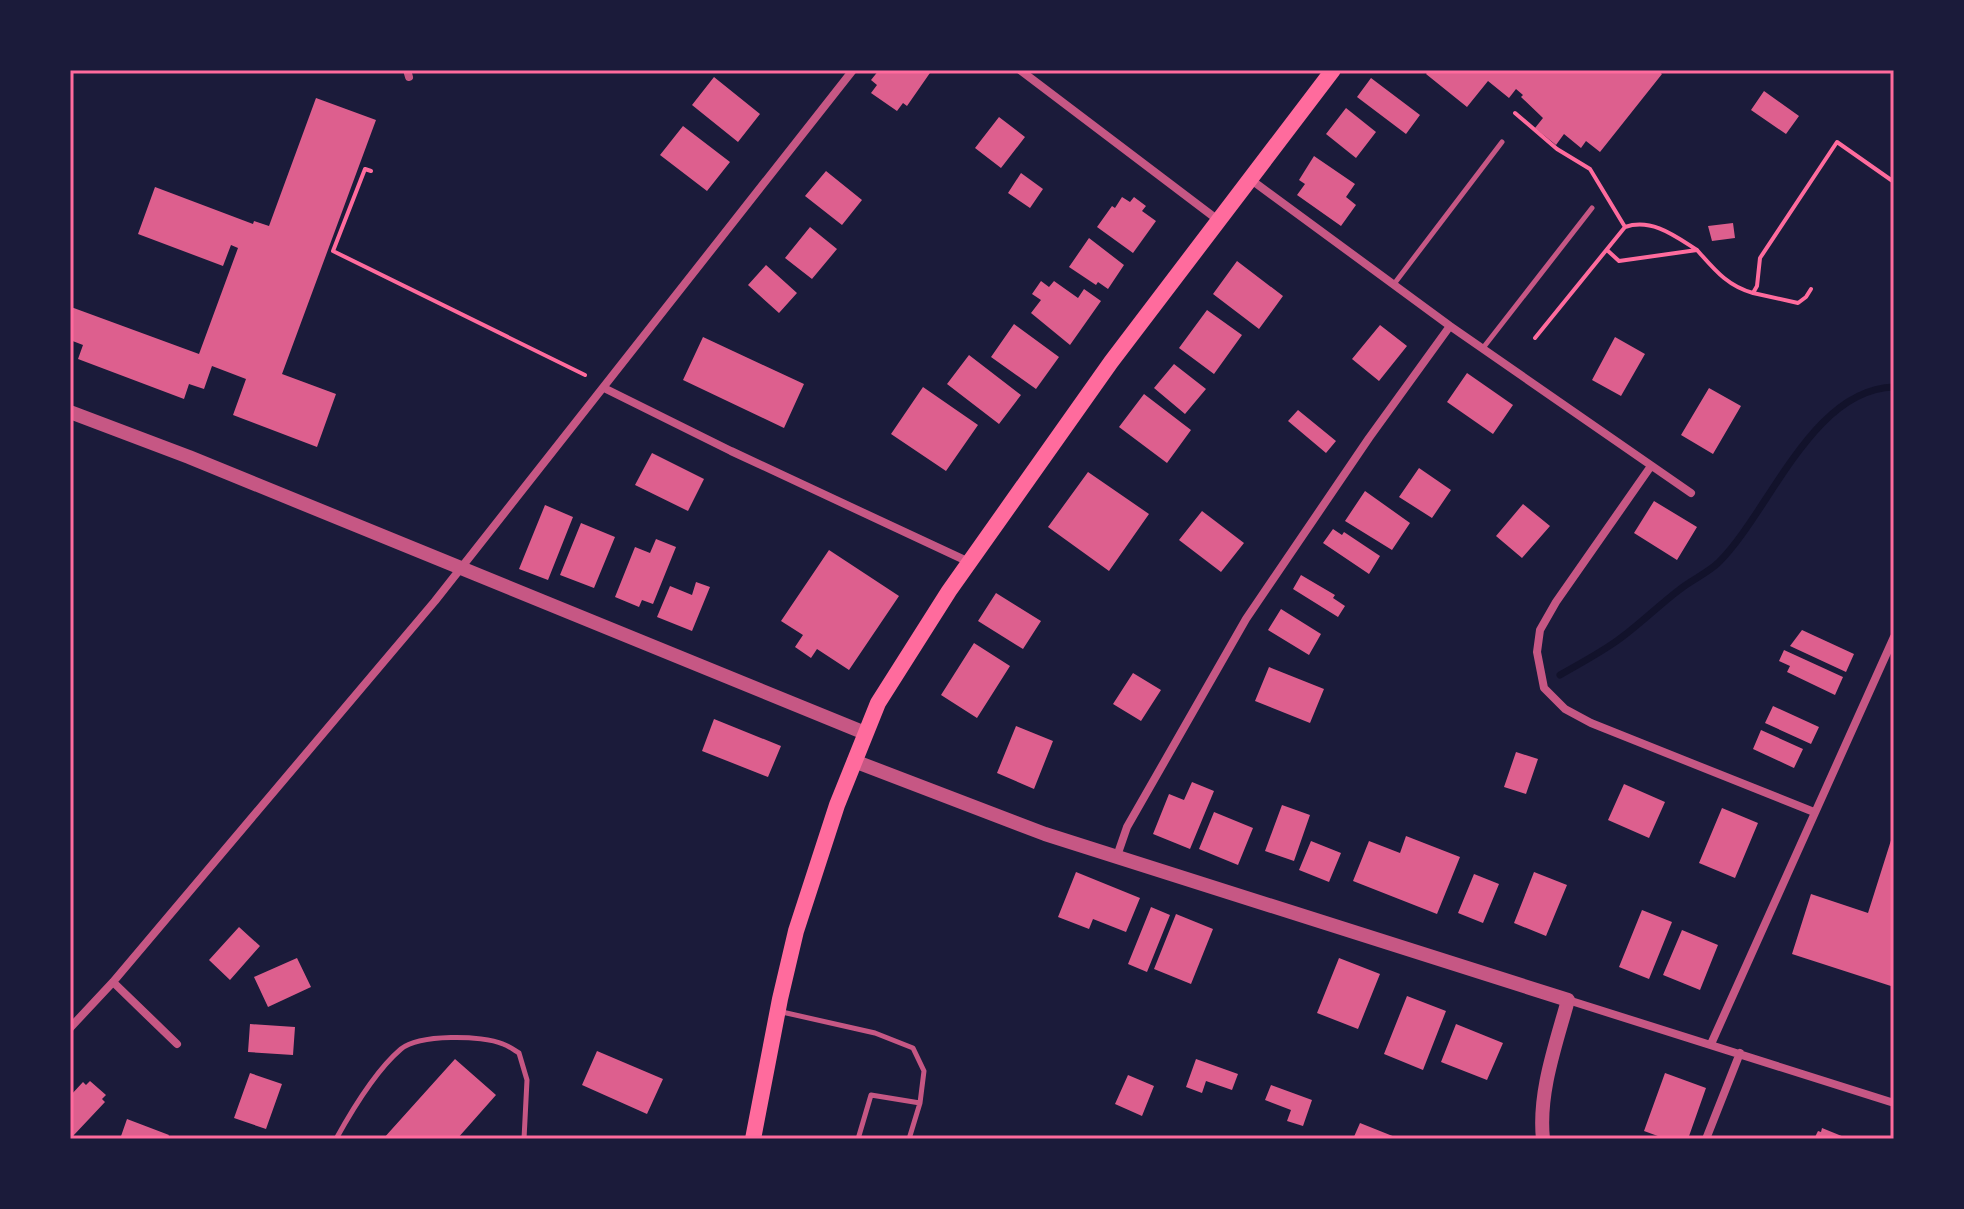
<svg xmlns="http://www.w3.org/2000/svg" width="1964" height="1209" viewBox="0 0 1964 1209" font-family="'Nunito Sans',sans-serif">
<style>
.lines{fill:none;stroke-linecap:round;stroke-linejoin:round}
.stream{stroke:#12122b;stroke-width:7}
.building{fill:#dd5f8e}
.path{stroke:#ff6b9d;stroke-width:4}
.service{stroke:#c65784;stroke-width:5}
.minor{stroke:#c65784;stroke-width:8}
.tertiary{stroke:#c65784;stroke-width:14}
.secondary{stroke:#ff6b9d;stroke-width:16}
.neatline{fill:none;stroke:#ff6b9d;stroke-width:3}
</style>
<rect width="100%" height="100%" fill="#1b1b3a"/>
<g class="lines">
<path class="stream" d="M1560,675C1579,664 1600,653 1618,640C1639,625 1658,606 1679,590C1691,580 1708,573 1719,562C1770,511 1812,389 1894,387"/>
</g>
<path class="building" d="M879,70H932L907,106L903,103L897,111L871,93L877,85L871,80Z
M1429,70H1657L1662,74L1600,152L1586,141L1581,148L1564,134L1556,145L1535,128L1543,118L1521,97L1523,95L1516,89L1509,98L1488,81L1467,107L1426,74Z
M714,77L760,114L738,142L692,105Z
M1371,78L1420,115L1406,134L1357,97Z
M1764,91L1799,116L1786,134L1751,110Z
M316,98L376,120L282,374L336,394L317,447L233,415L246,379L212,366L204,389L189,384L184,399L78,359L83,345L70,340L71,307L199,354L238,248L231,245L223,266L138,234L155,187L253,224L254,221L269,226Z
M1346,108L1376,132L1356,158L1326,134Z
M999,117L1025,137L1001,168L975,148Z
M683,126L730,162L707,191L660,155Z
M1314,156L1355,184L1346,197L1356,205L1341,226L1297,195L1305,184L1299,180Z
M826,171L862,200L842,225L805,196Z
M1021,173L1043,189L1030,208L1008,193Z
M1122,197L1130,202L1134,197L1146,206L1142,211L1156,221L1133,253L1097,227L1112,206L1115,208Z
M1733,223L1735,238L1712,241L1708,226Z
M810,227L837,249L812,279L785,258Z
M1089,238L1124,265L1108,289L1098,282L1096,285L1069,267Z
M1237,261L1283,296L1259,329L1213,294Z
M766,265L797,293L779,313L748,285Z
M1041,281L1049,287L1054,281L1078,298L1084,289L1101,301L1070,345L1031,313L1041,300L1032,294Z
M1207,310L1242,335L1214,374L1179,348Z
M1014,324L1059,357L1036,389L991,357Z
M1380,325L1407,346L1379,381L1352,359Z
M703,337L804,384L784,428L683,380Z
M1615,337L1645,354L1621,396L1592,380Z
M969,355L1021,395L999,424L947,384Z
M1174,364L1206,389L1185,414L1154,388Z
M1467,373L1513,405L1493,434L1447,402Z
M923,387L978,425L946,471L891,434Z
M1709,388L1741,406L1713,454L1681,435Z
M1144,394L1191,430L1167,463L1119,427Z
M1298,410L1336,441L1326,453L1288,421Z
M652,453L704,479L688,511L635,485Z
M1419,468L1451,490L1432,518L1399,497Z
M1088,472L1149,514L1109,571L1048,527Z
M1365,491L1410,523L1392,550L1345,521Z
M1654,501L1697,527L1677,560L1634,533Z
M1523,504L1550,526L1522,558L1496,536Z
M545,505L573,517L548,580L519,569Z
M1202,511L1244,543L1221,572L1179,540Z
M581,523L615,537L594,588L560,575Z
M1333,529L1342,535L1344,532L1380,556L1369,574L1323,543Z
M656,539L676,547L653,604L642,600L639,607L615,597L635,547L650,553Z
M829,550L899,596L849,670L817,649L811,658L795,647L803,635L781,621Z
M1301,575L1335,595L1333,598L1345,606L1338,617L1293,589Z
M696,582L710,587L692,631L657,617L670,586L692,595Z
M996,593L1041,621L1023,649L978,621Z
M1281,609L1321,634L1309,655L1268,630Z
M1802,630L1854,654L1846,672L1790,646Z
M974,643L1010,666L977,718L941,695Z
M1784,650L1843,677L1835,695L1787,672L1790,666L1779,661Z
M1269,667L1324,689L1310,723L1255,701Z
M1133,673L1161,690L1141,721L1113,704Z
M1773,706L1819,727L1811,744L1765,723Z
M714,719L781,746L768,777L702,751Z
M1016,726L1053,741L1034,789L997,773Z
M1761,730L1803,749L1794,768L1753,749Z
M1516,752L1538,759L1526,794L1504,787Z
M1192,782L1214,791L1190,849L1153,834L1169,794L1184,800Z
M1624,784L1665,802L1649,838L1608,820Z
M1282,805L1310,815L1294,861L1265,851Z
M1722,808L1758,823L1735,878L1699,863Z
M1214,812L1253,828L1238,865L1199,849Z
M1893,834L1894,987L1792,954L1811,894L1868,913Z
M1406,836L1460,857L1437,914L1353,881L1369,841L1400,853Z
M1311,841L1341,853L1329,882L1299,870Z
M1076,872L1140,898L1126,932L1093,919L1089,929L1058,917Z
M1534,872L1567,885L1546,936L1514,923Z
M1474,874L1499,884L1483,923L1458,913Z
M1151,907L1170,915L1147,972L1128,964Z
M1642,910L1672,922L1649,979L1619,967Z
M1176,914L1213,929L1191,984L1154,969Z
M239,927L260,946L230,980L209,960Z
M1682,930L1718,945L1700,990L1663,975Z
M297,958L311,987L268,1007L254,977Z
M1339,958L1380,974L1358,1029L1317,1013Z
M1407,996L1446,1011L1423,1070L1384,1054Z
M250,1024L295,1027L293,1055L248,1052Z
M1456,1024L1503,1043L1487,1080L1441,1062Z
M597,1051L663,1079L647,1114L582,1085Z
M455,1059L496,1095L457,1139H383Z
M1196,1059L1238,1074L1232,1090L1206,1081L1202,1093L1186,1087Z
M250,1073L282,1084L266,1129L234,1118Z
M1665,1073L1706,1088L1688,1139H1666L1644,1131Z
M1128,1075L1154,1086L1142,1116L1115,1104Z
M90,1081L106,1095L102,1099L105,1102L73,1136L70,1133V1096L83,1082L86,1085Z
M1271,1085L1312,1100L1303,1126L1287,1121L1291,1110L1265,1100Z
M127,1119L169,1135L167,1139H120Z
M1360,1123L1400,1139H1353Z
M1822,1128L1849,1139H1814L1818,1131L1821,1132Z"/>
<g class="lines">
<path class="path" d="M1515,113L1557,149L1590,169L1625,227
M371,171L365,169L333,251L585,375
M1607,250L1619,261L1697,250C1714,269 1727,286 1753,293
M1811,289L1806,297L1798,303L1753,293L1757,286L1760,258L1837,142L1894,182
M1535,338L1625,227C1652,218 1675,236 1697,250"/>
<path class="service" d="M1394,284L1502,142
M1483,348L1592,208
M782,1012L875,1033L913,1048L924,1071L920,1103L909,1139
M336,1139C352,1110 375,1071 401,1049C419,1034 482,1035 503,1044C509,1046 514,1050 519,1053L527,1080L524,1139
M858,1139L871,1095L920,1103"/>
<path class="minor" d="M407,70L409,77
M1020,70L1218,220
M1250,179L1450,326L1691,493
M604,388L731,451L969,562
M1651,466L1556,602L1540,630L1537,652L1544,688L1565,709L1591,723L1814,812
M1117,856L1127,827L1246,619L1369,438L1450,326
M113,982L177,1044
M1568,1000L1894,1103
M70,1028L113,982L435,601L853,70
M1711,1044L1894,637
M1706,1139L1740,1053"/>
<path class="tertiary" d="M70,412L189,457L865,733
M854,761L1045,834L1568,1000C1556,1044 1538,1093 1543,1139"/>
<path class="secondary" d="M753,1139L780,999L796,931L837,805L878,703L949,591L1111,362L1333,70"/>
</g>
<rect width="1964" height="1209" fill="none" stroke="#1b1b3a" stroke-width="144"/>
<rect x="72" y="72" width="1820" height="1065" class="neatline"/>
</svg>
